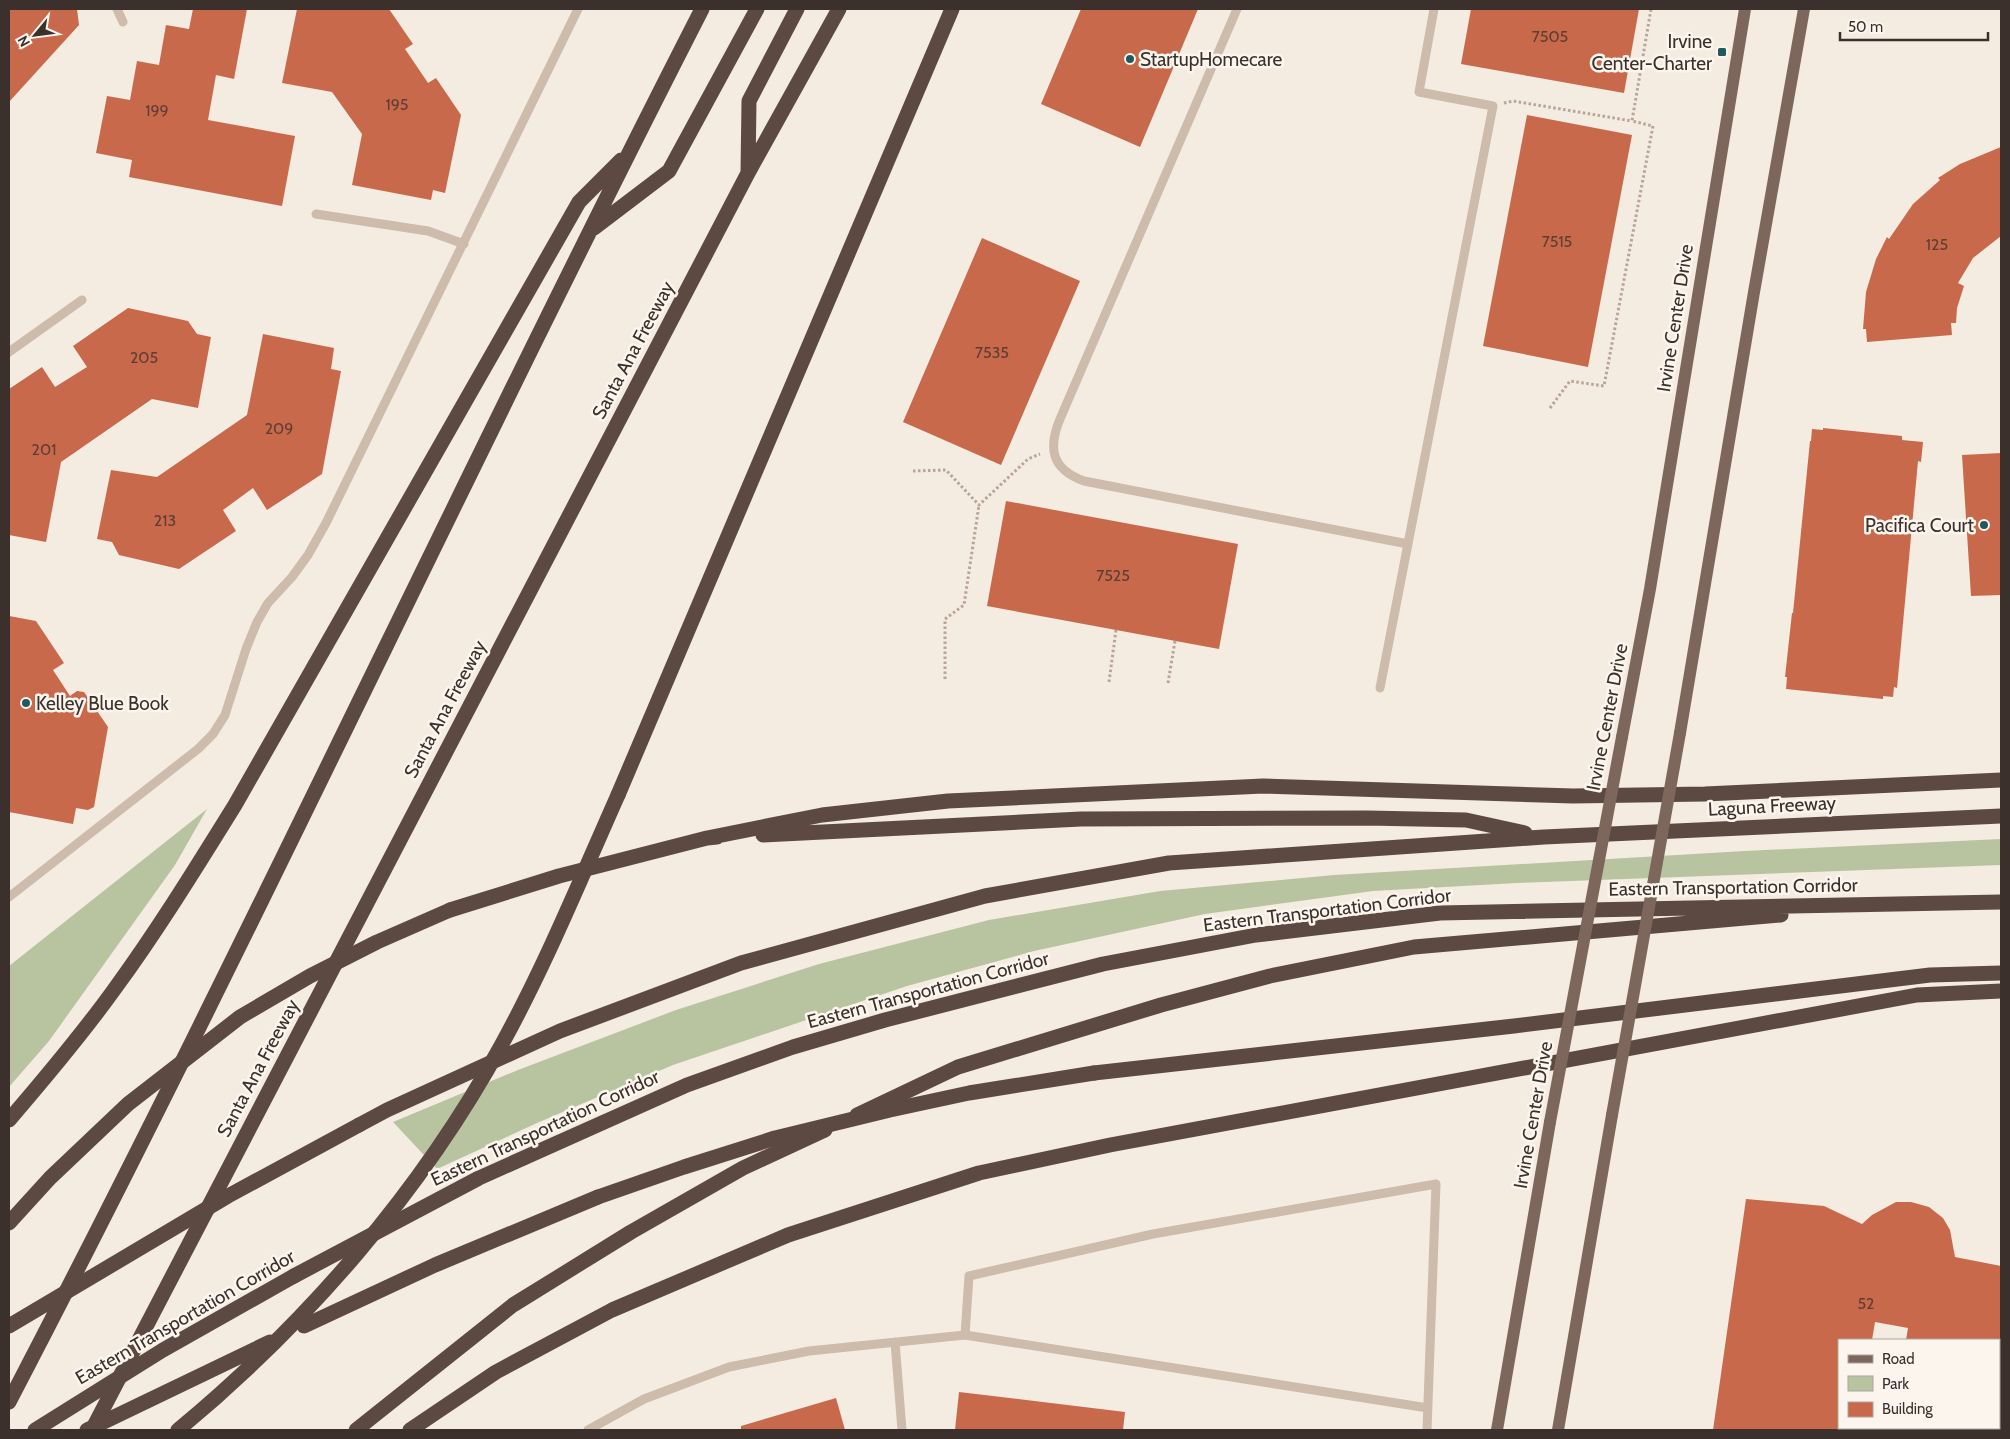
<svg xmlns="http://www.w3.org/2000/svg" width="2010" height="1439" viewBox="0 0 2010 1439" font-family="Cabin,sans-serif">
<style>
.green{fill:#b8c4a0}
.building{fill:#c8694b}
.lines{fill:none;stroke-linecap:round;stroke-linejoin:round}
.path{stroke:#b9a596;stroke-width:3;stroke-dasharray:2.5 2.5;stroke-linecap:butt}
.lane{stroke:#cdbbac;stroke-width:9}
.primary{stroke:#7d675c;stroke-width:12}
.highway{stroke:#5c4a42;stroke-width:15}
.primary-bridge{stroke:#7d675c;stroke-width:12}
.highway-bridge{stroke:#5c4a42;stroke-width:15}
.poi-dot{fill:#1f5a5e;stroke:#fbf5ee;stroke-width:2}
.labels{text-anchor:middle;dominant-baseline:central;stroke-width:5;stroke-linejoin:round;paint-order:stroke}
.number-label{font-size:16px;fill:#5e3e33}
.poi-label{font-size:19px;fill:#3b302b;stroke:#fbf5ee;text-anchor:end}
.street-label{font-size:19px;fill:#3b302b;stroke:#fbf5ee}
</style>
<rect width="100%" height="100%" fill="#f4ebe1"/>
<path class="green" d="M207,809L175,865L49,1041L9,1087V966Z
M2001,839V865L1517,883L1373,891L1205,914L1034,951L907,986L673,1065L537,1123L437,1169L393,1122L518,1070L676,1010L819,964L989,920L1160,891L1334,875L1745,851Z"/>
<path class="building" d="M9,9H77L79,25L9,102Z
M193,9H247L234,79L216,75L208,120L295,136L282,206L129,177L132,160L96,153L107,96L130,100L137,61L159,65L166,25L189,29Z
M297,9H389L413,44L405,49L424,77L428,83L436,78L461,115L445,193L433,190L431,200L352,185L362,134L332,92L282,83Z
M1081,9H1198L1140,147L1041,104Z
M1471,9H1639L1624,93L1461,64Z
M1527,115L1632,135L1588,367L1483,346Z
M2001,147V236L1973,258L1958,283L1964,286L1957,308L1956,323H1951L1952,335L1867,342L1866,329H1863L1866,292L1876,259L1887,237L1889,239L1913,204L1940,180L1938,178L1960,164Z
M982,238L1080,281L1001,465L903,422Z
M128,308L188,321L197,334L211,337L198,408L152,399L61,462L46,542L9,535V389L42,367L55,387L87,367L73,346Z
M263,334L334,348L331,369L341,371L322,474L267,510L253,488L223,510L236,531L179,569L119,555L112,542L97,539L111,470L157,477L247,415Z
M1823,428L1902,436V440L1923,442L1921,462L1918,461L1897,688L1894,687L1893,697L1883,696V699L1786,689L1787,677H1785L1792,613H1793L1810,441H1811L1812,429L1823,430Z
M2001,453V595L1971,596L1962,455Z
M1006,501L1238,544L1219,649L987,606Z
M9,616L36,621L64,663L53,670L70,696L77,691L84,692L108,727L94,807L88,810L76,808L73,824L9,812Z
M1746,1199L1824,1206L1862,1224L1872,1215L1896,1202H1911L1929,1207L1943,1218L1950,1230L1955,1257L2001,1266V1340H1906L1908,1328L1875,1322L1872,1340H1839V1430H1713Z
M959,1392L1125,1412L1123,1430H955Z
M836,1398L845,1430H741V1426Z"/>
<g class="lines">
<path class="path" d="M1504,103L1513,101L1632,121
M1550,408L1570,381L1604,386L1653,126L1632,121L1651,9
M913,471L946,470L979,505L1028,459L1040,454
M945,679V619L964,605L979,505
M1109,682L1116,630
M1168,683L1175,641"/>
<path class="lane" d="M117,9L123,22
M1237,9L1060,419C1048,448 1051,469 1084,481L1408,544
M316,214L428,231L464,244
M9,352L82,300
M1380,688L1493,106L1419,92L1434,9
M9,897L198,749L213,734L225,715L246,649L257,622L268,603L292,577L308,555L326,523L578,9
M965,1335L1428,1408
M895,1342L902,1430
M588,1430L644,1399L729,1367L809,1351L965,1335L969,1276L1153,1234L1436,1184L1427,1430"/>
<path class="primary" d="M1680,733L1754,292L1804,9
M1622,737L1650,589L1745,9
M1497,1430L1550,1122
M1558,1430L1612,1115"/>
<path class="highway" d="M748,172L749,101L797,9
M594,228L669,171L757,9
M618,795L952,9
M763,835L1081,819L1367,818L1466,820L1525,833
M707,838L822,815L948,801L1263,786L1573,796L1705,794L2001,780
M450,910L559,876L707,838L717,837
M1094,1073L1514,1026L1930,975L2001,973
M857,1115L958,1067L1161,1005L1270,976L1414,947L1781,915
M9,1120C46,1077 83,1033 116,987C159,928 197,866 235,805L579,202L621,160
M359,1125L387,1110L560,1031L741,963L985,896L1169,863L1544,837L2001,816
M294,1276L479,1178L687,1085L793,1047L885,1020L1103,964L1256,935L1440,913L2001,902
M304,1326L435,1265L598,1197
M9,1402C249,942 466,470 702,9
M92,1430L748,173L839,9
M356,1430L513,1305L631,1232L743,1168L825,1130
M410,1430L496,1372L612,1310L788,1235L979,1173L1110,1145L1917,995L2001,991"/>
<path class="primary-bridge" d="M1612,1115L1680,733
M1550,1122L1622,737"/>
<path class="highway-bridge" d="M598,1197L684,1167L775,1138L890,1110L969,1093L1094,1073
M9,1223L50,1178L128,1104L240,1017L310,976L377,942L450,910
M9,1326L228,1196L359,1125
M35,1430L163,1350L294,1276
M87,1430L270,1342
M178,1430C307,1323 421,1192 502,1044C546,964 581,878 618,795"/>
</g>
<g class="poi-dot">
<rect x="1717" y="47" width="10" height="10" rx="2.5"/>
<circle cx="1130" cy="59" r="5"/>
<circle cx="1984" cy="525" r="5"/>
<circle cx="26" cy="703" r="5"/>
</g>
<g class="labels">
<g class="number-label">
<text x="1550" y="36">7505</text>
<text x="397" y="104">195</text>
<text x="157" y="110">199</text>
<text x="1557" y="241">7515</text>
<text x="1937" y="244">125</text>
<text x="992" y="352">7535</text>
<text x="144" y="357">205</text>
<text x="279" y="428">209</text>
<text x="44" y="449">201</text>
<text x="165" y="520">213</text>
<text x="1113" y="575">7525</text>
<text x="1866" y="1303">52</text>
</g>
<g class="poi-label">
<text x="1712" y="41">Irvine<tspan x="1712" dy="22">Center-Charter</tspan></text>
<text x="1140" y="59" text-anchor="start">StartupHomecare</text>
<text x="1974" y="525">Pacifica Court</text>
<text x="36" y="703" text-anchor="start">Kelley Blue Book</text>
</g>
<g class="street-label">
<text transform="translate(1675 318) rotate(-81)">Irvine Center Drive</text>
<text transform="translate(633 350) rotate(-62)">Santa Ana Freeway</text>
<text transform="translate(445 709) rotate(-62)">Santa Ana Freeway</text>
<text transform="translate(1607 717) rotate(-79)">Irvine Center Drive</text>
<text transform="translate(1772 806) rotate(-3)">Laguna Freeway</text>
<text transform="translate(1733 887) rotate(-1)">Eastern Transportation Corridor</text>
<text transform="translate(1327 910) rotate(-7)">Eastern Transportation Corridor</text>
<text transform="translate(928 990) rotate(-15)">Eastern Transportation Corridor</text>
<text transform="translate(258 1068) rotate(-62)">Santa Ana Freeway</text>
<text transform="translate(1533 1115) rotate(-80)">Irvine Center Drive</text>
<text transform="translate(545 1128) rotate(-25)">Eastern Transportation Corridor</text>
<text transform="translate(185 1317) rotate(-30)">Eastern Transportation Corridor</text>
</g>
</g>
<rect width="2010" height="1439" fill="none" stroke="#3b302b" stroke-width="20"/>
<rect x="1838" y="1339" width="162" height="90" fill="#fbf5ee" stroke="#aea6a0"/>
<rect x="1848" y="1355" width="25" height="8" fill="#7d675c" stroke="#aea6a0"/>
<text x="1882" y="1364" font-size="15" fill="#3b302b">Road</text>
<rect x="1848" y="1376" width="25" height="15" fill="#b8c4a0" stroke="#aea6a0"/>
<text x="1882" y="1389" font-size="15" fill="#3b302b">Park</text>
<rect x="1848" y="1402" width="25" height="15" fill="#c8694b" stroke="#aea6a0"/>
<text x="1882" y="1414" font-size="15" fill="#3b302b">Building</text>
<g transform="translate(35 35) rotate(241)" stroke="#fbf5ee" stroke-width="4" paint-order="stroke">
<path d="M0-4L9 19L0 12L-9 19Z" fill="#3b302b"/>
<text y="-8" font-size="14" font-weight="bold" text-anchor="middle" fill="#3b302b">N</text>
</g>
<path d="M1840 32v8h148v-8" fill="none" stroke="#3b302b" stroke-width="2.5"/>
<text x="1848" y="32" font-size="15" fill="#3b302b" stroke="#fbf5ee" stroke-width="4" paint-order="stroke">50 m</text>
</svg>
